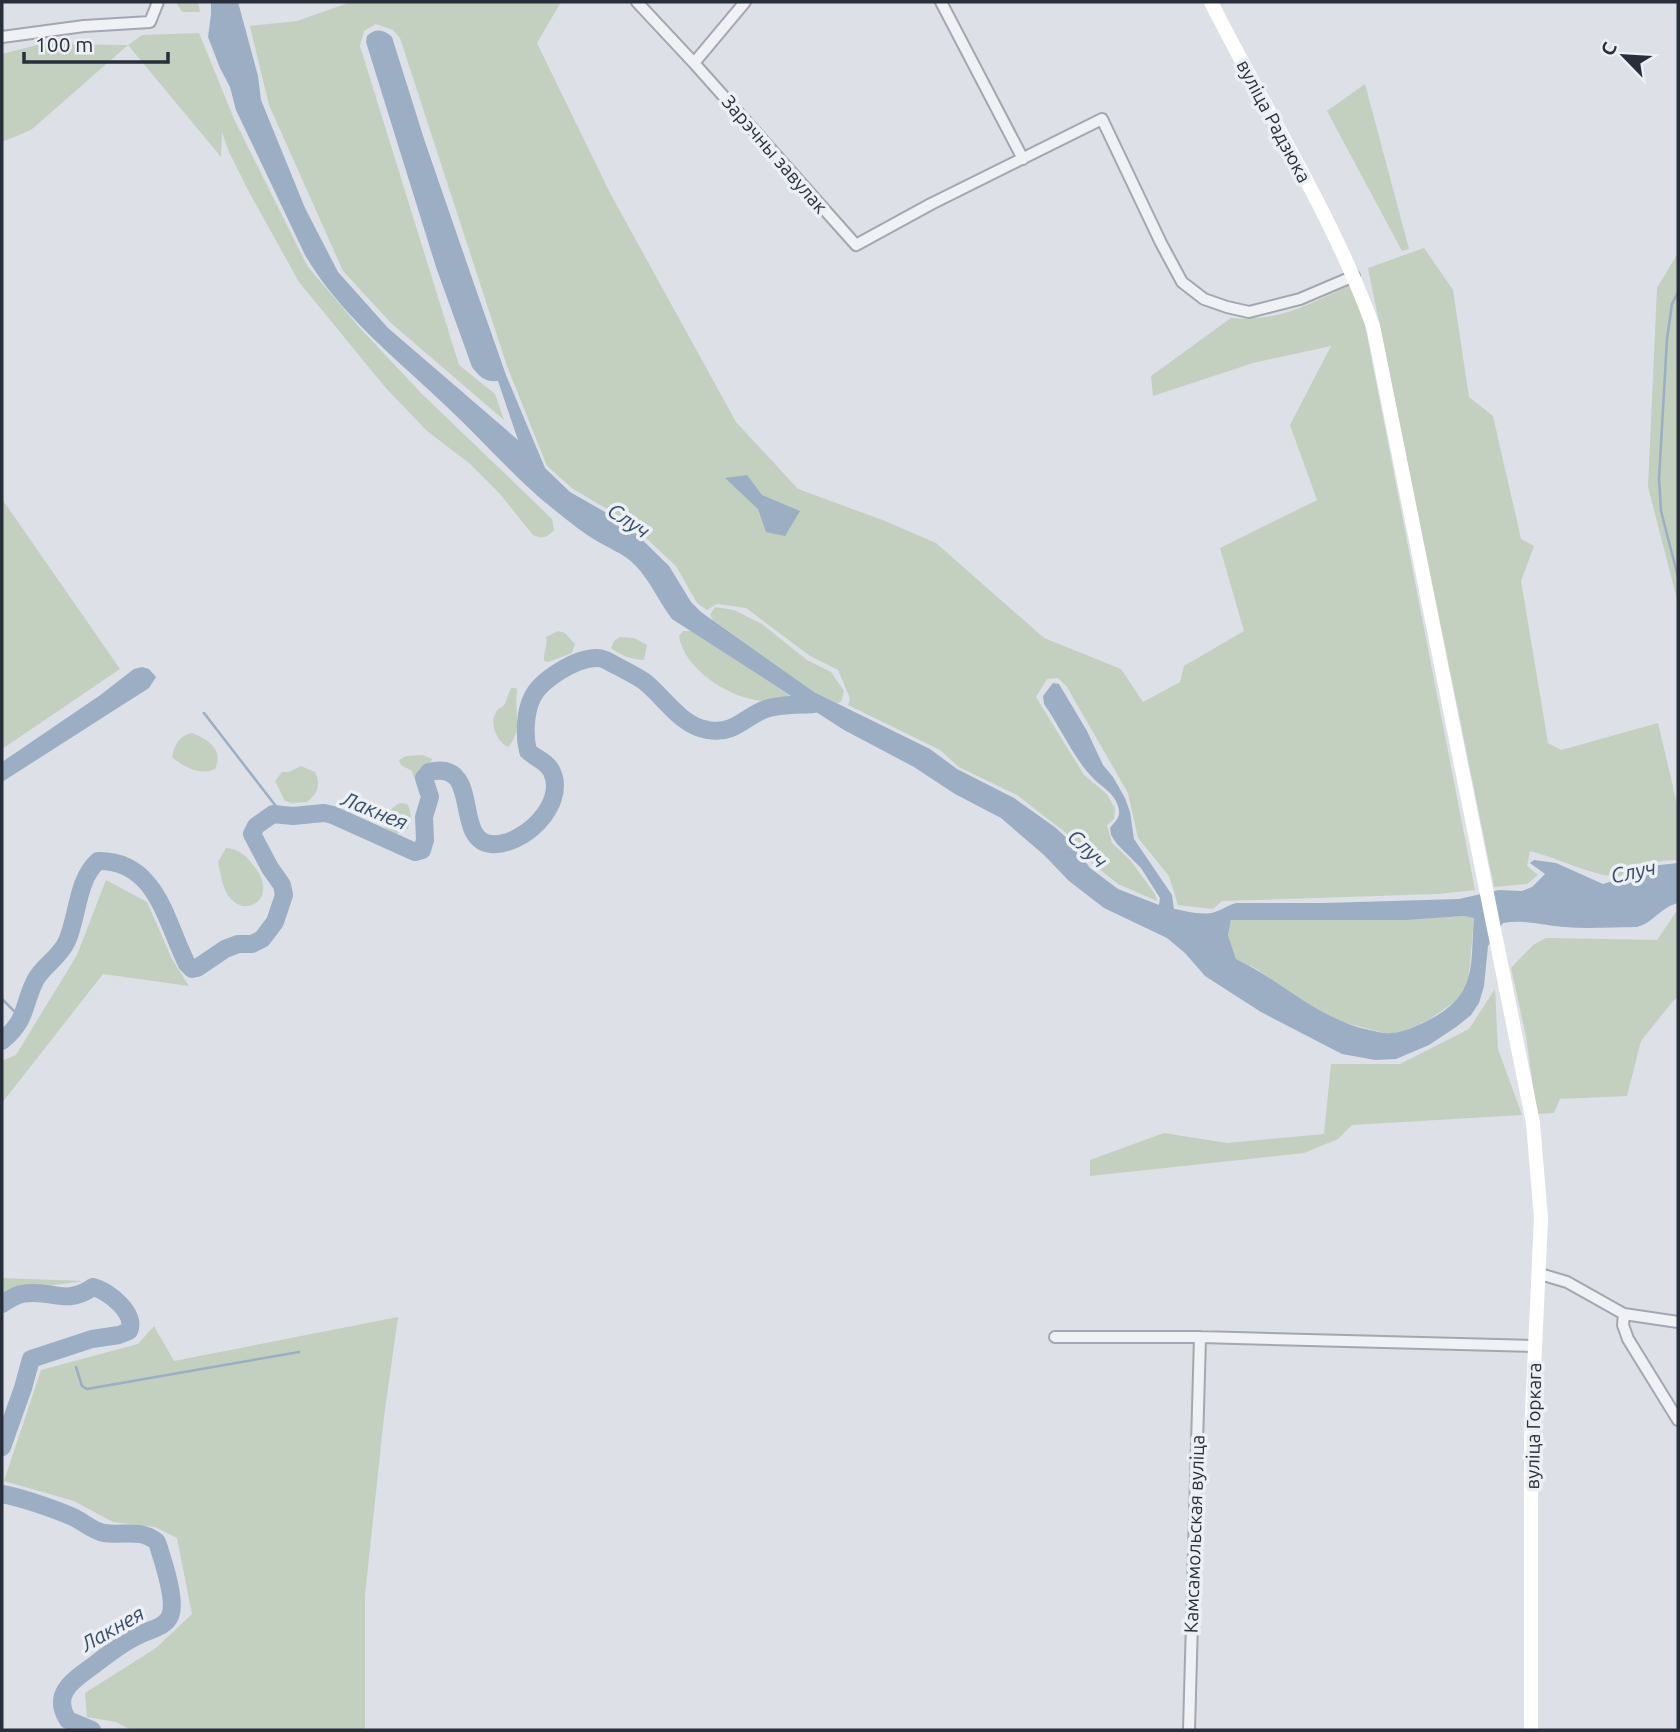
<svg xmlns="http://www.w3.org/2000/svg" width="1680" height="1732" viewBox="0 0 1680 1732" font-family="Ubuntu,sans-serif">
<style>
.green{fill:#c3cfbf}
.water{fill:#9baec3;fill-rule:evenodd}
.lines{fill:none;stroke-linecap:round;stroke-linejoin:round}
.stream{stroke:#9baec3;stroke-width:2.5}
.river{stroke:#9baec3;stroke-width:18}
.minor-casing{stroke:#a3a7af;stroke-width:14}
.minor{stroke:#eff1f4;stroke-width:10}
.secondary{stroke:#fff;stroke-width:14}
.labels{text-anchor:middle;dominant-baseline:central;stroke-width:7;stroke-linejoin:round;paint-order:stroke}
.street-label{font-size:19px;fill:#282f3b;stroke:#eceff4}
.water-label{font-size:21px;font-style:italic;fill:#364d6b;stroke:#eceff4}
</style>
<rect width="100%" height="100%" fill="#dde0e6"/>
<path class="green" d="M176,2H198L200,12H182Z
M351,2H561L537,43L610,193L736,422L798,489L885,521L936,543L1044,638L1121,669L1143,702L1180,682L1184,666L1244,631L1220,548L1317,500L1290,425L1331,346L1253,363L1153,396L1151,376L1231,318C1280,322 1307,305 1350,285L1365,325L1475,890L1438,894L1222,901L1213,909L1178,905L1169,876L1138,838L1128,793L1067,687L1058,678L1047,679L1036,697L1084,775L1107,794L1115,809L1114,819L1107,825L1112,843L1130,860L1155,894L1157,901L1118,884L1084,857L1075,840L1017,795L959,767L940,750L848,705L850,698L838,670L810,656L746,608L717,604L707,610L697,603L676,566L629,522L573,489L547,466L507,366L400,38L393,30L376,24L364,31L360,46L459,365L495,394L504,420L391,323L343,271L269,105L250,26L297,21Z
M199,33L234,119L308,267L360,328L421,393L552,519L554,530C547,538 543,539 533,535L500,494L469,463L427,431L385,387L299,282L248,190L229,152L222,132L221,157L128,45L31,130L2,142V54L41,44L128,45L142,35Z
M1365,84L1409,249L1402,251L1327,111Z
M1424,248L1453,290L1469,397L1493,416L1521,539L1534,546L1521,581L1548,743L1561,750L1658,723L1678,808V860C1662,860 1647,864 1630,864L1621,876C1598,879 1556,857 1530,851L1527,866L1538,875L1527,884L1494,887L1368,268Z
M1678,253V603L1648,487L1657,288Z
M2,499L120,669L2,749Z
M715,607L734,610L762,624L807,660L831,672L844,691L841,702L837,703L814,692L713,620L710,615Z
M558,631L565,633L575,644L572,653L548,662L544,661C543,653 548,647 546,637Z
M683,631H691L793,697C755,715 685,677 679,636Z
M620,637L634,638L647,645L644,660C632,660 620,655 611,648L614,641Z
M511,688H516L517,691C514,710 523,731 508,747C497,742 489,724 496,712C499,707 501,709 505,704C507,700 508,693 511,688Z
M192,733C208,739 224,750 215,769C200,776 184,767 172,757C174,745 180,735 192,733Z
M423,755L432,759C430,767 422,777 414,778L412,771L401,765L399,760L406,756Z
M301,766L315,772C321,785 318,793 307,802L291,803L285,801L275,781L282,772H289Z
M400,803L407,804C412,812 411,820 408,828L397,834L385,828C382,817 391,808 400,803Z
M226,848C238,849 246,855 253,865C280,896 248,918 231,899C222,890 221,874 218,862Z
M106,880L147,902L172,959L189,986L103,974L2,1103V1061L16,1055L77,955Z
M1676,912H1678V997L1673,1001L1641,1041L1627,1096L1560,1099L1554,1113L1537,1114L1526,1036L1511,968L1533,945L1546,938L1657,940Z
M1463,916L1474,918L1468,986L1460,998L1430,1019L1406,1031L1388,1034L1338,1021L1279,987L1257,969L1236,959L1228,935L1231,920H1407Z
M1495,989L1498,1049L1522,1115L1352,1125L1338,1139L1304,1153L1090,1176V1160L1164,1133L1227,1143L1324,1134L1331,1064H1400L1469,1029Z
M2,1278L84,1281L2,1292Z
M398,1317L384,1417L365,1595V1730H131L116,1722L87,1717L85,1693L156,1648L192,1614L177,1538L155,1527L113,1522L74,1501L4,1481L41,1370L138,1344L154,1326L174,1361Z"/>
<path class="water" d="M211,2H238L258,76L261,100L305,208L338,272L388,328L518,440L498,381C484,382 480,377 472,367L436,267L366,42L367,36C375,28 384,29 392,37L424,139L473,281L506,375L545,468L570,492L626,524L669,566L691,602L701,612L814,692L930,749L957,769L1014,798L1056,828L1073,844L1090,868L1118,889L1159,905L1160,898L1141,868L1117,844L1111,835L1110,828C1114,822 1120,819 1119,810C1116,793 1102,788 1092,777C1075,760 1059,725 1044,704L1043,696L1053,683L1059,684L1087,731L1103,765L1113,777L1125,798L1130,812L1134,839L1172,895L1174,909C1186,911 1202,916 1215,912C1222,910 1228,905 1236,903H1324L1459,899L1499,890L1522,891L1532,887L1545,874L1530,863L1534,860L1556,863L1603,884L1622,878L1632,868L1678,863V903C1661,907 1653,923 1637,927C1613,927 1588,929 1564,927C1544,926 1524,919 1503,923L1488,946L1484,986L1479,1003L1471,1015L1456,1027L1429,1045L1396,1059L1375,1060L1342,1054L1261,1012L1205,976L1185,953L1167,938L1104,908L1069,881L1044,855L1001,818L955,794L914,767L844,730L672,619C659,602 651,582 636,566C624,553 607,548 592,538C576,528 556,511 541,499C508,470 478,436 446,406C397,359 340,315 305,255L236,110L230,87L220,68L208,37L211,14ZM1463,916L1474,918C1470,969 1478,996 1425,1022C1414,1027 1403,1033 1390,1033C1383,1034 1375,1031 1369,1030C1318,1019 1282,981 1236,959L1228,935L1231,920H1407Z
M747,475L762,495L800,511L785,536L766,532L758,509L725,478Z
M142,667L149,669L156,677L149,688L2,782V762L99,696L134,669Z"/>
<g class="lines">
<path class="stream" d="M1678,292L1672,304L1667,339L1659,479L1661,511L1678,577
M204,713L282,814
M2,999L21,1018
M76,1367L82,1386L87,1389L299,1352"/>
<path class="river" d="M2,1041C29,1018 22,1005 36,979C44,965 60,957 67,941C78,916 77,879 98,861C157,860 166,923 187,964L192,969L197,968L225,949L238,944H252L262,939L275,922L284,895L282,885L270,868L252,834L256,826L273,814L293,816L324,813L333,815L415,852L422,850L425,840L424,817L430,797L424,778L429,772C483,759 452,840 491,844C522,847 567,805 552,772C547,761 536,759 528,751C524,735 525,713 532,698C540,680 577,657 598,658C604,658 611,663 617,666C626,671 637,676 645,682C665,698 681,726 708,730C735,735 745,716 766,709C780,704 799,705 814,704
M2,1304C8,1300 15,1295 22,1294C51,1288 64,1307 93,1287C109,1291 137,1314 129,1331L119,1335L92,1339L31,1359L23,1388L2,1447
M2,1494C20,1497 58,1510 75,1518C85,1523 93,1531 104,1533C124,1536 140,1528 157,1542C162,1558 177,1600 170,1616C165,1628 150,1629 139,1635C124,1642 112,1651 98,1662C79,1677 49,1691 68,1720L92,1730"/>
<defs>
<path id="minor" d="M637,2L694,63L856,245L931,204L1102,119L1161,243L1182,282L1204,299L1227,307L1249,312L1300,299L1354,276
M941,2L1023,159
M2,37L84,26L150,22L158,2
M694,63L745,2
M1540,1274L1567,1282L1624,1314L1678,1322
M1624,1314L1623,1325L1628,1339L1678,1420
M1055,1337H1200L1534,1346
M1189,1730L1200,1337"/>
</defs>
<use href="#minor" class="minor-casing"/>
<use href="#minor" class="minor"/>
<path class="secondary" d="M1211,2C1265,110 1331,212 1373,326L1533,1123L1541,1218L1531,1436V1730"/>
</g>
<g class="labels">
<g class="street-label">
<text transform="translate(1274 121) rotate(62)">вуліца Радзюка</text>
<text transform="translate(775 154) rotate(49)">Зарэчны завулак</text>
<text transform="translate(1533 1426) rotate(-89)">вуліца Горкага</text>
<text transform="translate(1194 1534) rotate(-88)">Камсамольская вуліца</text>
</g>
<g class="water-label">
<text transform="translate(629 520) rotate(34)">Случ</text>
<text transform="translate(375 810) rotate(22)">Лакнея</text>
<text transform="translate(1088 848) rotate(43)">Случ</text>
<text transform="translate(1633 871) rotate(-12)">Случ</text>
<text transform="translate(112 1628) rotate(-30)">Лакнея</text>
</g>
</g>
<rect width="1680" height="1732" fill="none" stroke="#282f3b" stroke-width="7"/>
<g transform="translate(1624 56) rotate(295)" stroke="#eceff4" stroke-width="5" paint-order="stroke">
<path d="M0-5L12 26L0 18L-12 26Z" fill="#282f3b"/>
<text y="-10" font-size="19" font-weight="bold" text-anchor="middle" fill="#282f3b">С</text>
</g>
<path d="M24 52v10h144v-10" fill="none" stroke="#282f3b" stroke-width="3.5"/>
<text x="35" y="52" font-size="21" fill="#282f3b" stroke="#eceff4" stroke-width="5" paint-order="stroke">100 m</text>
</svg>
